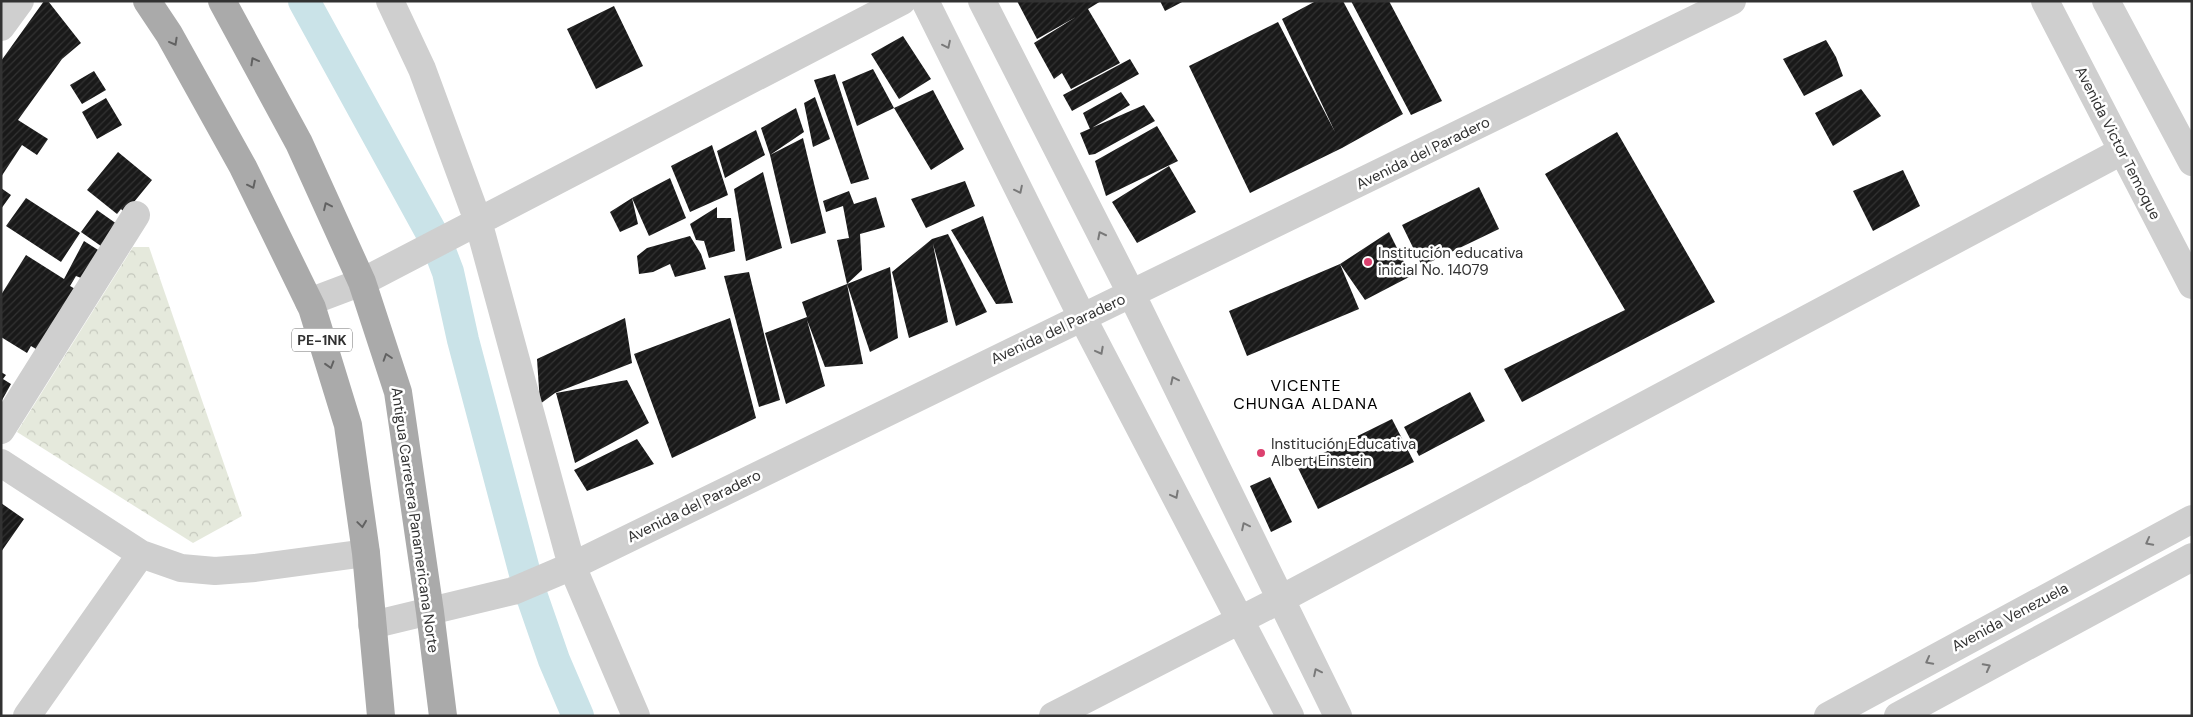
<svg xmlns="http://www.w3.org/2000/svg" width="2193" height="717" viewBox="0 0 2193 717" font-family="'DM Sans',sans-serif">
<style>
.forest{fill:url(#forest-crowns)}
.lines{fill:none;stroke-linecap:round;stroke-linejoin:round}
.canal{stroke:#cae3e8;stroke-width:32}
.building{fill:url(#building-hatch)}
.minor{stroke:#cfcfcf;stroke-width:28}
.major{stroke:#aaa;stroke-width:28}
.oneway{stroke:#626262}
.oneway2{stroke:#797979}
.poi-dot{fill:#dc416f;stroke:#fff;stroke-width:2}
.labels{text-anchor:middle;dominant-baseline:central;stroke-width:5;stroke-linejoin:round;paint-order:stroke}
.shield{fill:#fff;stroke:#707070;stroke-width:1}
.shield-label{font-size:14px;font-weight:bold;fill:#323232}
.street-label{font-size:15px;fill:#323232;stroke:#fff}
.poi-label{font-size:15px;fill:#323232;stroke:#fff;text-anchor:start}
.neighbourhood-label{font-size:16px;letter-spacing:1px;fill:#000;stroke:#fff}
</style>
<defs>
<pattern id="forest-crowns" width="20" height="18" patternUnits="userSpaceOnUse" patternTransform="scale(1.25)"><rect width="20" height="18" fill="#e5e9dc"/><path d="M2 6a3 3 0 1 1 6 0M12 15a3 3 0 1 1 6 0" fill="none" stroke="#c5c8bd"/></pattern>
<pattern id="building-hatch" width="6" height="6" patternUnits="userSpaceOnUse" patternTransform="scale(1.25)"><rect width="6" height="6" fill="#191919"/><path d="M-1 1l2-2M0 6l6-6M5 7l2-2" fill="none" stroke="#323232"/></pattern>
</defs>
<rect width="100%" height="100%" fill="#fff"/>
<path class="forest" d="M133,247H149L242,516L193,543L17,432Z"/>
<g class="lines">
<path class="canal" d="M304,1L437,243L448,272L463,340L528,585L554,660L578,716"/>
</g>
<path class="building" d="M44,1H48L81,43L62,59L18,120L48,139L37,155L22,145L1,177V61Z
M1017,1H1101L1088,9L1120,63L1071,89L1062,73L1054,79L1034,43L1076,17L1037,39Z
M1160,1H1184L1165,11Z
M1316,1H1343L1403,114L1342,148L1250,193L1189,66L1278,22L1335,132L1282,19Z
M1351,1H1389L1442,101L1411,115Z
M614,6L643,66L596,89L567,29Z
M903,36L931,79L899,99L871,54Z
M1826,40L1836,57L1843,76L1804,96L1783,59Z
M1130,59L1139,74L1072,111L1063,95Z
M873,69L894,108L933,90L964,149L931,170L894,108L857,126L842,82Z
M94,71L106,90L82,104L70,85Z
M835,74L869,179L851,184L814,80Z
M1861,89L1881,116L1833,146L1815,113Z
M1121,92L1130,105L1090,129L1083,113Z
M815,97L830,139L813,147L804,103Z
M106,98L122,125L97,139L82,112Z
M1144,105L1155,121L1095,154L1089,155L1080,133Z
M796,108L804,132L770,155L761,128Z
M1157,126L1178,161L1106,196L1095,161Z
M756,130L765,155L725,178L717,151Z
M1617,132L1715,302L1522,402L1504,369L1625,310L1545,174Z
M803,138L826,233L791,244L770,155Z
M712,145L728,195L690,212L671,166Z
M118,152L152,180L125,213L121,209L117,214L87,190Z
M1169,166L1196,212L1137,243L1112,202Z
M1903,170L1920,206L1873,231L1853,191Z
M763,172L782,248L746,261L734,189Z
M670,178L686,218L649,236L632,198L638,224L620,232L610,212L632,198Z
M965,181L975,206L926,228L911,199Z
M1479,187L1499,229L1422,266L1402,225Z
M1,188L11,195L1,209Z
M849,191L854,204L876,197L885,227L860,234L862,270L847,284L890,267L898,338L870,352L847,284L837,240L849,238L843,206L826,212L823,201Z
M26,198L80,233L61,262L6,226Z
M717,207V218H731L735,251L709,258L704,241L696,240L690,224Z
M97,210L124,229L108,251L81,232Z
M983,216L1013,303L996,304L951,230Z
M1389,232L1411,276L1365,300L1340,264L1359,309L1247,356L1229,311L1340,264Z
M948,234L987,312L956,326L933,244L948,322L909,338L892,272L932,239Z
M690,236L701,254L706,269L675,277L670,264L653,272L639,274L637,256L647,248Z
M84,241L106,255L89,281L76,276L70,286L77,290L41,352L31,346L27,353L1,337V295L26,255L64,279Z
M749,272L780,400L759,407L724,276Z
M847,284L863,364L825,367L807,320L825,386L786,404L765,333L807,317L802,302Z
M625,318L632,363L555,393L540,404L537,359Z
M730,318L756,418L672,458L634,354Z
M1,372L6,375L3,379L11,384L1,402Z
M627,380L649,423L575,463L556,393Z
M1470,392L1485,421L1419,456L1404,427Z
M1392,419L1414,462L1318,509L1297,466Z
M637,439L654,464L587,491L574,470Z
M1270,477L1292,522L1271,532L1250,486Z
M1,503L24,519L1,552Z"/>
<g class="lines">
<path class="minor" d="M390,1L422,69L478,221L572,566L636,716
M925,1L1082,317L1290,716
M982,1L1132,295L1338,716
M2045,1L2192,285
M2106,1L2192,162
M1,27L20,1
M309,302L362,282L902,1
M1,430L136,215
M1,463L141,554L181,568L215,571L255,568L366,553
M372,625L513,591L572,566L1732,1
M27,716L141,554
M1053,716L1281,599L2122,151
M1828,716L2192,519
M1898,716L2192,557"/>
<path class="major" d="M147,1L169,34L243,167L312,308L348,425L366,553L381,716
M222,1L299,143L362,282L398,392L430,612L443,716"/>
</g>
<defs><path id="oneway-chevron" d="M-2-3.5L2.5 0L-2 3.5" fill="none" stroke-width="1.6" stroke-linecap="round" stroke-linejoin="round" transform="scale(1.25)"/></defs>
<g class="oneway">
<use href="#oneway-chevron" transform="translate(174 42) rotate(61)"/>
<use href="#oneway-chevron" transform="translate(254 61) rotate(-119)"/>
<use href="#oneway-chevron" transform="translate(252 185) rotate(64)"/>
<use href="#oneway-chevron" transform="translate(327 206) rotate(-115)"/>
<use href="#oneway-chevron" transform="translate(387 357) rotate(-108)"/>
<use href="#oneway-chevron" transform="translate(330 365) rotate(73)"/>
<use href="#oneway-chevron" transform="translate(362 524) rotate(82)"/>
</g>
<g class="oneway2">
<use href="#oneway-chevron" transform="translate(947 45) rotate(64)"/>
<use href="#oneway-chevron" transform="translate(1019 190) rotate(64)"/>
<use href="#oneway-chevron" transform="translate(1101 235) rotate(-117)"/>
<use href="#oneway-chevron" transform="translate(1100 351) rotate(62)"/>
<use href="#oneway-chevron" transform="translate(1174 380) rotate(-116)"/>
<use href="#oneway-chevron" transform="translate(1175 495) rotate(62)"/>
<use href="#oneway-chevron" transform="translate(1245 526) rotate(-116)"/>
<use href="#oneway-chevron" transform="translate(2149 542) rotate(152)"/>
<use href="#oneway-chevron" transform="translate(1929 661) rotate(152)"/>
<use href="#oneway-chevron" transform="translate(1987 667) rotate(-28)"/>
<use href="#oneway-chevron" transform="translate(1317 672) rotate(-116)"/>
</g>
<g class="poi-dot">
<circle cx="1368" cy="262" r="5"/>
<circle cx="1261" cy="453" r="5"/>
</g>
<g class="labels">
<rect class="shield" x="292" y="328.5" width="60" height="23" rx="4"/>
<g class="shield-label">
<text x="322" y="340">PE-1NK</text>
</g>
<g class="street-label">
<text transform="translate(2118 143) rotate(63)">Avenida Victor Temoque</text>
<text transform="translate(1423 153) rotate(-26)">Avenida del Paradero</text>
<text transform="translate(1058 329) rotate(-25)">Avenida del Paradero</text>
<text transform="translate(694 506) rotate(-26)">Avenida del Paradero</text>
<text transform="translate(415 520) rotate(82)">Antigua Carretera Panamericana Norte</text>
<text transform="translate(2010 617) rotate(-28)">Avenida Venezuela</text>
</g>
<g class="poi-label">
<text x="1378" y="253">Institución educativa<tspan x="1378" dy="17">inicial No. 14079</tspan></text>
<text x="1271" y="444">Institución Educativa<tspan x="1271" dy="17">Albert Einstein</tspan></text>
</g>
<g class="neighbourhood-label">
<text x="1306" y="385">VICENTE<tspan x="1306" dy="18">CHUNGA ALDANA</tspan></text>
</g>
</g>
<rect width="2193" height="717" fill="none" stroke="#323232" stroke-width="5"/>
</svg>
